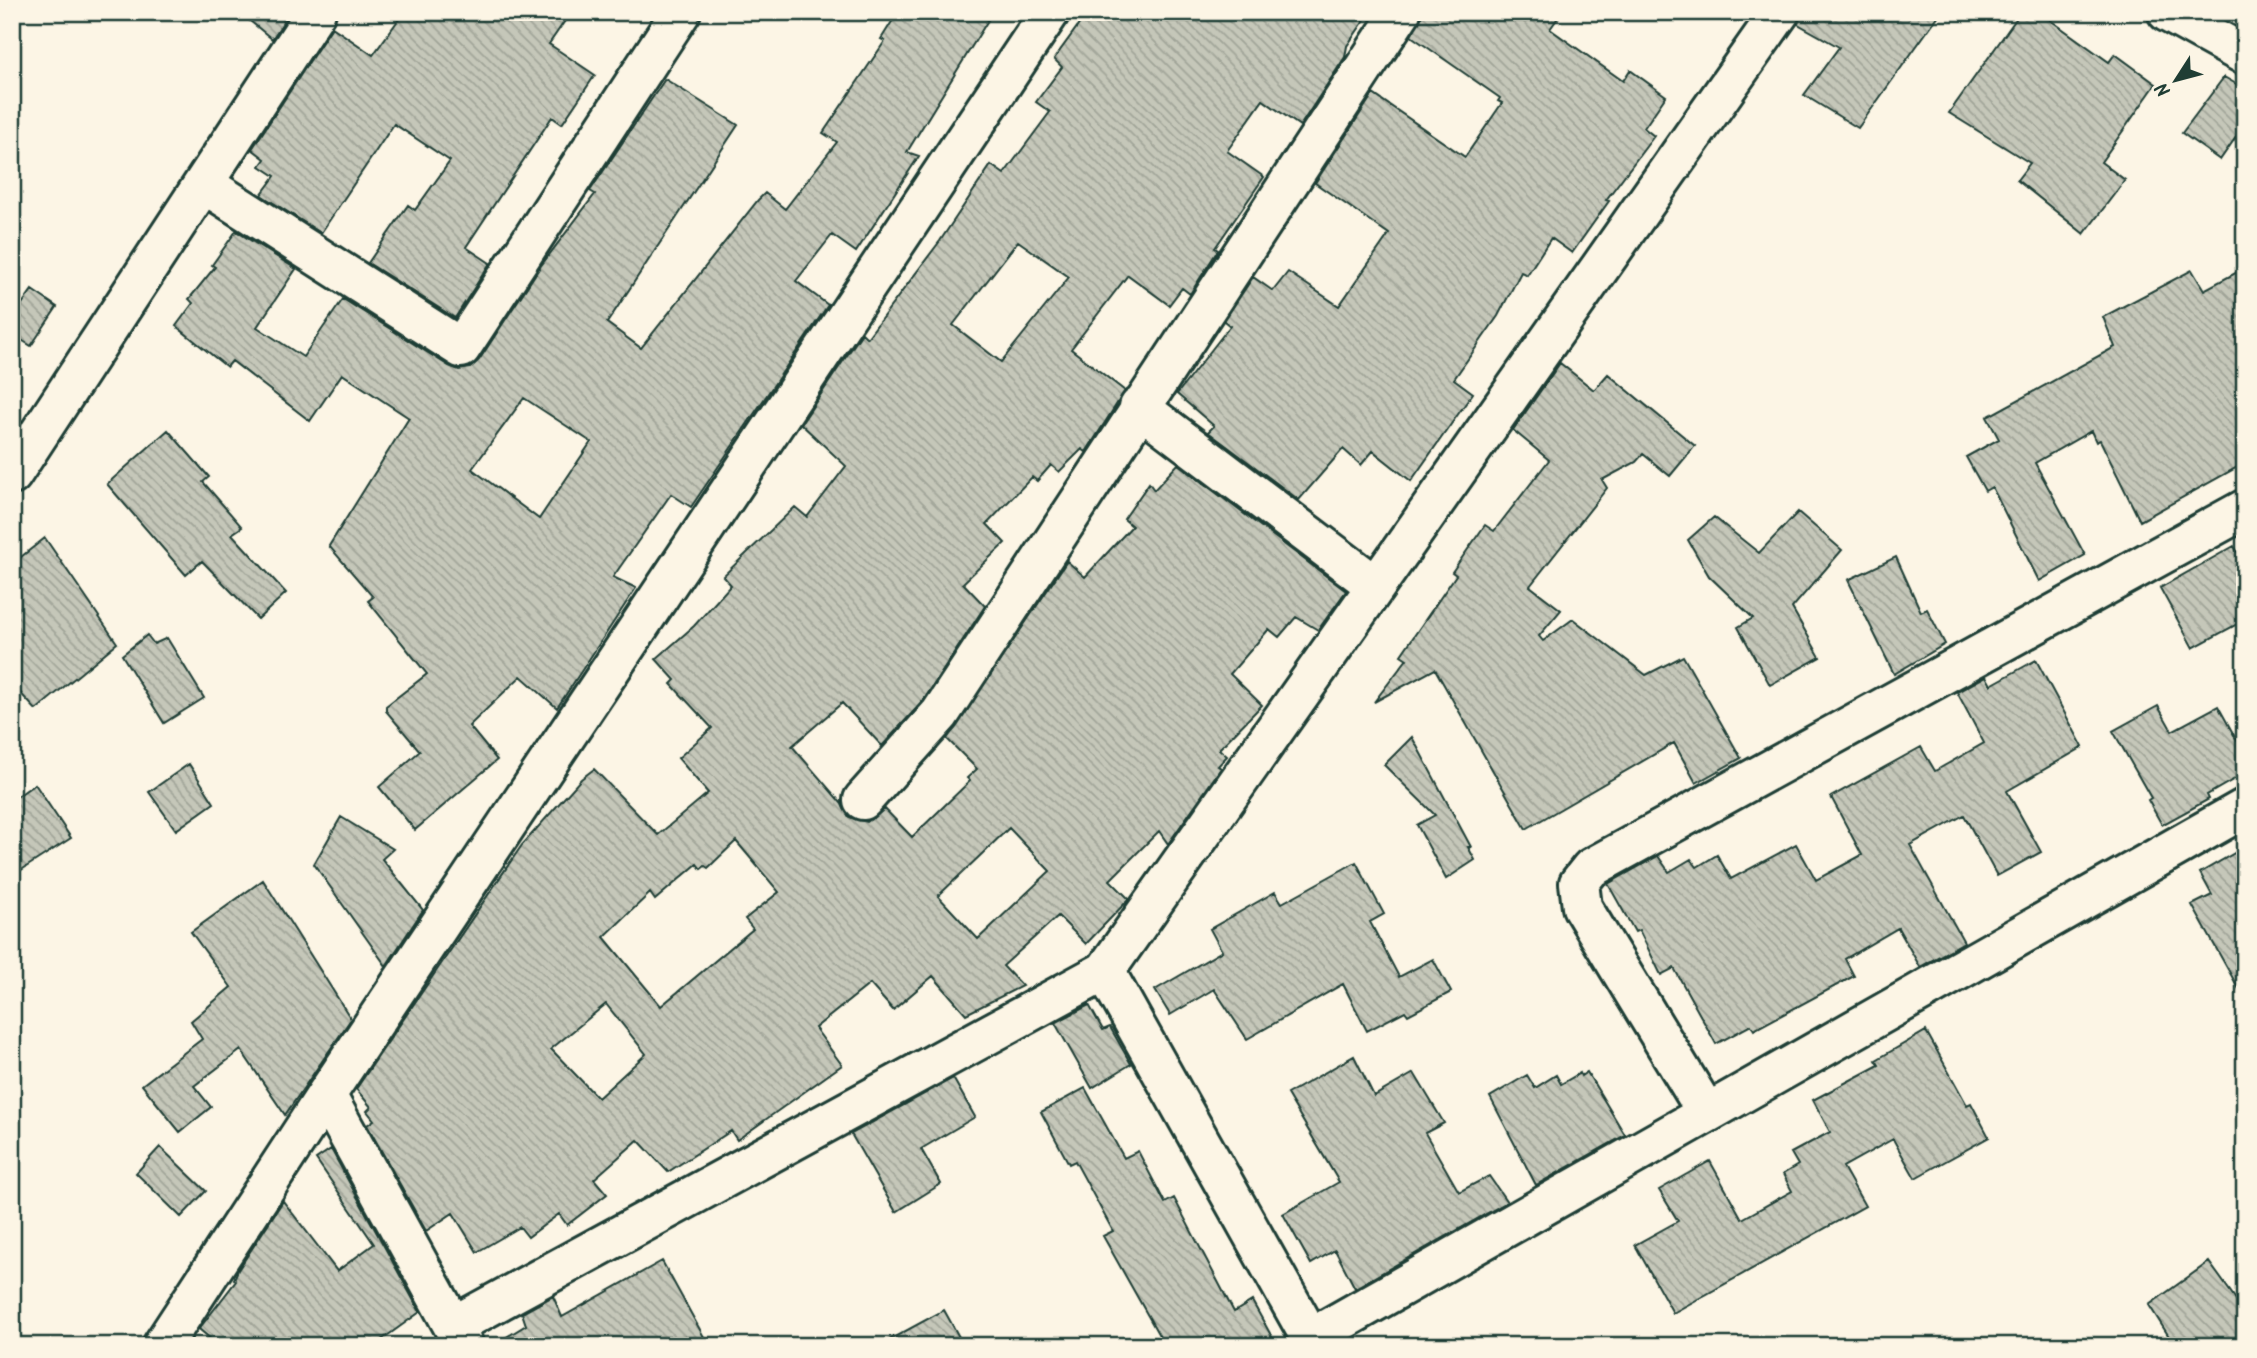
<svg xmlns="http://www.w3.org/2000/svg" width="2257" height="1358" viewBox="0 0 2257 1358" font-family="Kalam,sans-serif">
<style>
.building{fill:url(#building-back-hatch);stroke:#1f3d34;stroke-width:2;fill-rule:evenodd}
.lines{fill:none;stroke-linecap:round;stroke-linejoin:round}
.street-casing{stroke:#1f3d34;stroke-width:44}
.secondary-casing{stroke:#1f3d34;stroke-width:44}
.street{stroke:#fcf5e5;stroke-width:38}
.secondary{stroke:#fcf5e5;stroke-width:38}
</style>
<defs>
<pattern id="building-back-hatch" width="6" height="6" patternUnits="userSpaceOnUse" patternTransform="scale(1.75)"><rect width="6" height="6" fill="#c5c7b9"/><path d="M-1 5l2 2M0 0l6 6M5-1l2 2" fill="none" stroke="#9fa397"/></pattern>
</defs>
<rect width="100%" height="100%" fill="#fcf5e5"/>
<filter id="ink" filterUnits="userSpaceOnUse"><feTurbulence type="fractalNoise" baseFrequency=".0143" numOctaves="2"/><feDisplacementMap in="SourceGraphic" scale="14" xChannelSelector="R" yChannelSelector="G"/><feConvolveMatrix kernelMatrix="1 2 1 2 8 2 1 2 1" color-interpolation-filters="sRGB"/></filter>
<g filter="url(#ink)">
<path class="building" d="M239,12H290L272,39Z
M404,12H571L549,44L595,75L562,124L552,117L466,247L490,263L455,318L368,263L408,205L415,210L450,161L394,124L321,233L261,195L275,176L260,166L265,159L252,149L332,27L373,55Z
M898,12H993L907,152L919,156L856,252L832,235L796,281L828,305L691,507L671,494L613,577L636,588L557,708L521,676L469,726L497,760L415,830L379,787L420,751L386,711V706L427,674L368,601L373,597L329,546L409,418L342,374L310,421L232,361L227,367L176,326L193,303L189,299L215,267L212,265L236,231L296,269L257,327L303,357L343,299L449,366L459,370L470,368L479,360L540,267L595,194L590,191L665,79L738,125L607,323L641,348L758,200L765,193L785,209L837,142L823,133L885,41L881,39ZM524,398L591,442L539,519L472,469Z
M1088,12H1370L1347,46L1345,57L1300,126L1263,100L1227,151L1264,177L1215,248L1218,250L1190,294L1182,288L1169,305L1128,275L1071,349L1125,391L1086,452L1082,449L1059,472L1051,465L1037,481L1032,477L987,524L1005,543L963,583L985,606L923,701L882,746L842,703L792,746L842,804L849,817L867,822L885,809L912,837L970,781L967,778L977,769L947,739L1067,561L1085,577L1132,526L1124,519L1149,483L1154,490L1178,464L1346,591L1318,630L1296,617L1279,637L1269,629L1230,674L1262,705L1219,749L1227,756L1218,766L1221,768L1168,844L1159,831L1110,880L1129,899L1086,944L1058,916L1003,966L1022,986L966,1014L933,976L893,1010L870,984L815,1028L842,1065L737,1140L731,1131L668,1172L638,1140L594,1179L607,1194L567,1225L559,1214L528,1237L520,1227L477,1252L453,1213L426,1231L367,1125L374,1120L367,1111L371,1107L356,1089L522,845L581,779L594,769L658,835L708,793L678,758L712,728L671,684L675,680L656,659L694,626L731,585L723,576L795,507L807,517L846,466L801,424L862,333L867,338L940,241L991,165L1004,174L1050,112L1036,102L1062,67L1054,59ZM1018,241L1069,277L1001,362L953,325ZM1009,828L1050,871L978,939L938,896ZM736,841L779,892L745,919L753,929L661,1006L604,937L650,893L655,900L697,864L701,869L705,866L708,868ZM606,1004L646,1054L598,1098L551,1049Z
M1423,12H1562L1550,29L1623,81L1630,70L1666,96L1644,128L1654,136L1606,200L1609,201L1572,253L1551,238L1527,275L1521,272L1498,316L1454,379L1473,393L1411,481L1373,451L1361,465L1343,449L1299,500L1208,432L1214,426L1177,394L1230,326L1224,321L1253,277L1273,291L1288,272L1339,306L1389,234L1315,183L1373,94L1465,157L1502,103L1498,101L1500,98L1411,36Z
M1802,12H1941L1858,128L1804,95L1839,47L1798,24Z
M2021,12H2039L2109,62L2115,54L2156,84L2101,162L2125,180L2084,234L2017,180L2030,163L1949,113Z
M2224,77L2245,89V124L2220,160L2182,133Z
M2245,268V463L2140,521L2100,440L2096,442L2091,431L2035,463L2085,555L2039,581L1992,487L1985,491L1966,457L1999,439L1987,417L2115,347L2103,317L2192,270L2204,290Z
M32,290L57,307L31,346L12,334V318Z
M1560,363L1594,390L1608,374L1695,446L1670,476L1643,454L1636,462L1602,480L1607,488L1530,586L1561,610L1539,636L1543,641L1573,619L1646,675L1683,656L1741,758L1696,783L1674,743L1526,829L1435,669L1374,702L1407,659L1401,655L1456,575L1452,572L1485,525L1494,531L1549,460L1513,430Z
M168,430L209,477L203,482L242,527L232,534L286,593L258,619L202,561L186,575L107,484Z
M1798,512L1842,550L1792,608L1820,657L1770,685L1738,627L1753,618L1709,576L1688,540L1714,517L1759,553Z
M45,538L117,643L36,710L12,684V564Z
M2234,546L2245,565V620L2193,648L2160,588Z
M1896,557L1921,612L1927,609L1945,644L1894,674L1848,580Z
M147,635L154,644L167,638L204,698L164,723L122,655Z
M2036,660L2083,747L2007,791L2041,852L1997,876L1964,815L1910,845L1964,942L1920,967L1898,928L1845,959L1854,976L1754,1030L1751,1025L1716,1044L1674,968L1661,975L1639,930L1635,932L1608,884L1658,856L1669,872L1691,859L1697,867L1717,855L1731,879L1796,844L1816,880L1862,855L1831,797L1921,747L1935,771L1984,743L1957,692L1986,676L1991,685Z
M2158,706L2172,731L2218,706L2245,755V773L2207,795L2209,799L2162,825L2148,800L2151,798L2113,731Z
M1412,737L1471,847H1468L1475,860L1446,879L1417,825L1435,815L1384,765Z
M189,764L214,803L176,830L149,792Z
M35,784L71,838L12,876V800Z
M341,817L393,849L382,859L423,910L386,966L314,864Z
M2245,847V1000L2192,905L2212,895L2200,873Z
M1356,862L1384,914L1370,922L1399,977L1433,959L1451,992L1408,1015L1405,1011L1367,1031L1343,984L1247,1039L1214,989L1170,1015L1155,990L1222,951L1210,929L1275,892L1282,903Z
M263,880L351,1019L285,1115L241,1050L194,1086L211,1107L180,1132L142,1085L202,1039L191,1021L231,987L191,932Z
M1089,1005L1103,1030L1110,1027L1131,1064L1092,1088L1055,1023Z
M1926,1031L1967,1105L1971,1103L1989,1137L1915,1178L1893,1139L1843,1167L1865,1206L1673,1313L1635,1245L1678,1221L1659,1190L1710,1161L1742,1219L1792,1191L1783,1174L1798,1165L1791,1153L1830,1132L1813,1100L1879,1065L1876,1060Z
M1354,1056L1374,1096L1414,1073L1444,1123L1425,1133L1459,1192L1489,1176L1507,1202L1355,1288L1335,1250L1311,1264L1283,1214L1339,1182L1287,1094Z
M1587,1072L1625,1135L1536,1185L1490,1097L1527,1075L1535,1088L1556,1075L1561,1084L1580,1073L1581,1076Z
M953,1078L975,1117L921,1149L941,1184L896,1212L851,1134Z
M1085,1088L1124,1158L1138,1151L1165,1203L1174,1198L1234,1312L1252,1301L1277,1346H1165L1103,1236L1113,1231L1075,1161L1069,1164L1041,1112Z
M160,1147L206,1191L181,1217L136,1173Z
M331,1149L420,1312L373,1346H219L199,1329L236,1281L234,1279L238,1270L283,1201L337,1271L374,1244L316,1159Z
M662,1261L709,1346H492L526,1325L522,1313L553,1296L562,1317Z
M2209,1262L2245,1312V1346H2175L2149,1305Z
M944,1310L964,1346H878Z"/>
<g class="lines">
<defs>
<path id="street" d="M204,184L461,348L681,12
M1139,407L1376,586
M12,475L316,12
M863,800L940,714L1401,12
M1105,971L1315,1346
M326,1095L464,1346
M1707,1113L1582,907L1579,883L1591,868L2245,509
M453,1326L1105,971L1780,12
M1311,1338L2245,808
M162,1346L326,1095L1050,12"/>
<path id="secondary" d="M2167,12L2245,55"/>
</defs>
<use href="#street" class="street-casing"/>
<use href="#secondary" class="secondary-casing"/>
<use href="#street" class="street"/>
<use href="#secondary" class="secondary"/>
</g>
</g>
<rect width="2257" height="1358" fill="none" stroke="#fcf5e5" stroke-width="42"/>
<rect x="21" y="21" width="2215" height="1316" fill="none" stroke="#1f3d34" stroke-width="2.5" filter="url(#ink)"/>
<g transform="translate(2176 80) rotate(234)" stroke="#fcf5e5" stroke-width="5" paint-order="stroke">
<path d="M0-5L12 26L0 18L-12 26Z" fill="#1f3d34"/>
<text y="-10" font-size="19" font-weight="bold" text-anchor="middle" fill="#1f3d34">N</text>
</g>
</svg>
